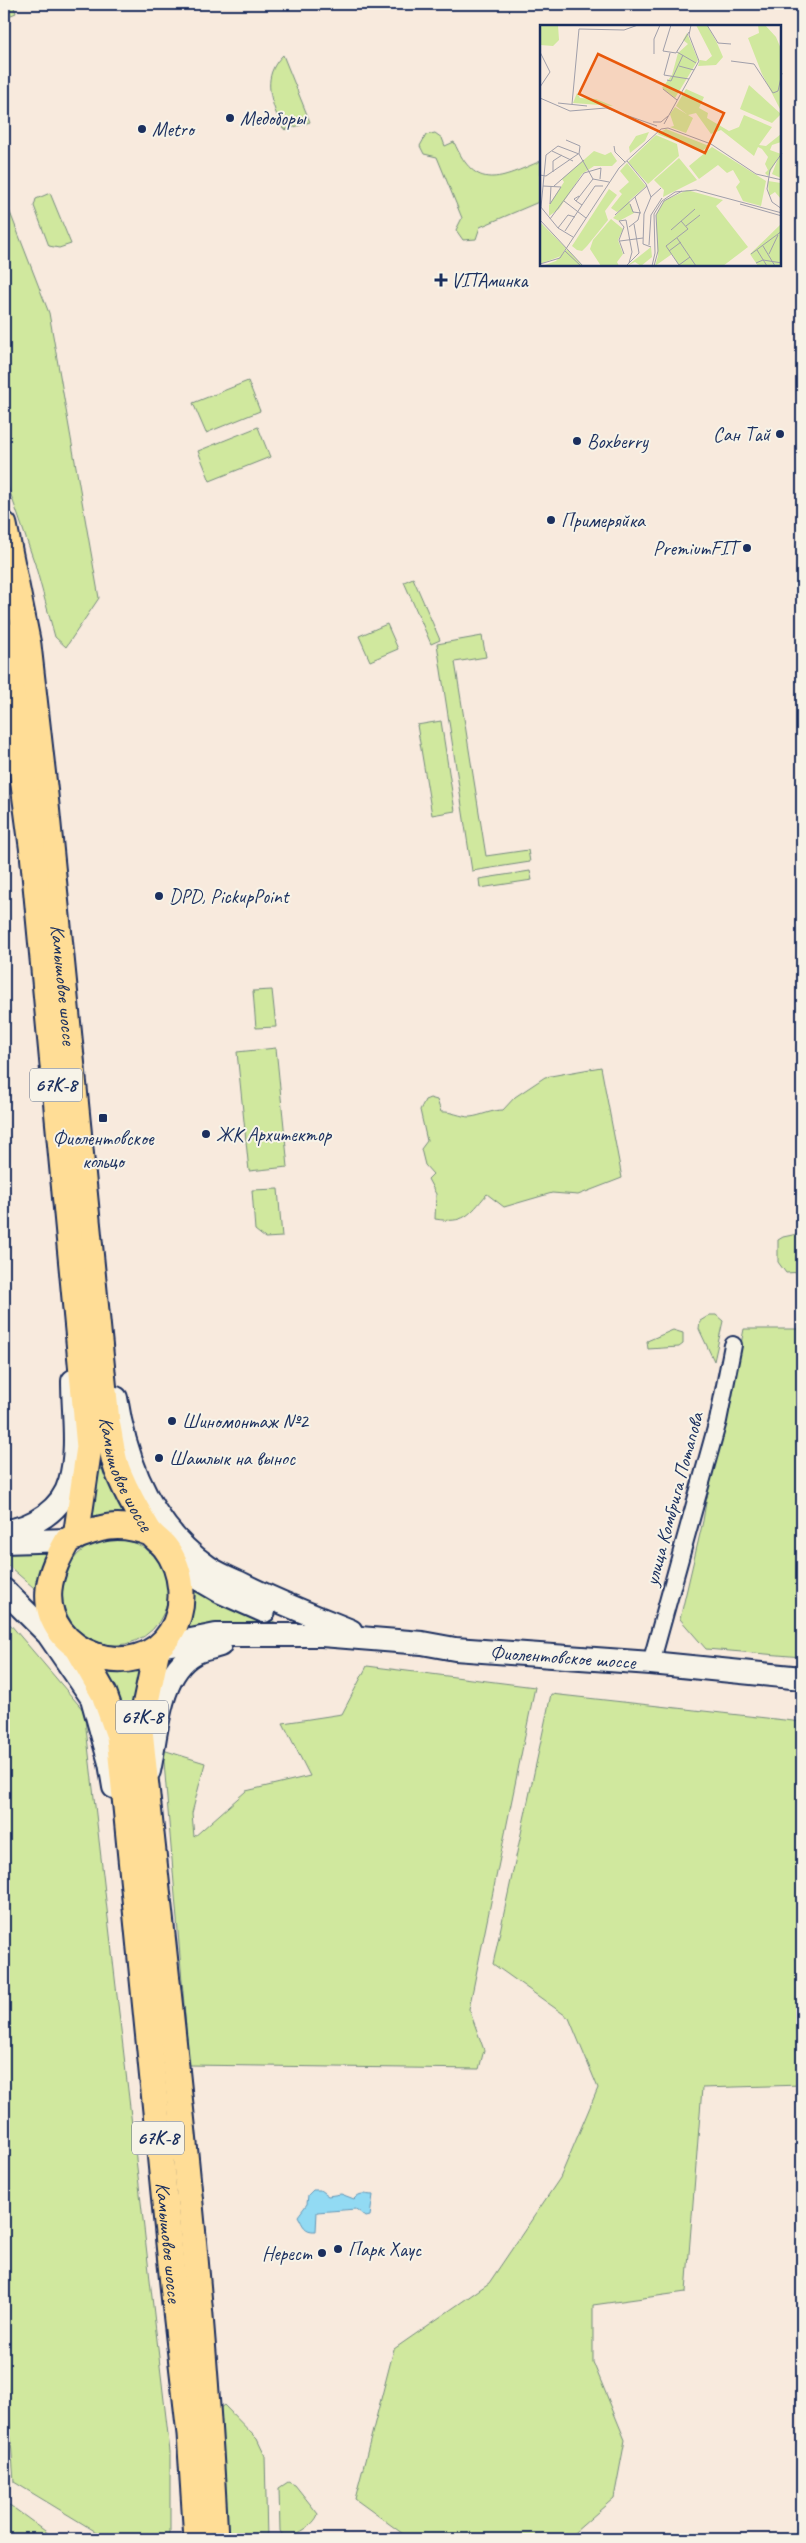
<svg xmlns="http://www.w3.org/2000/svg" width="806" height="2543" viewBox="0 0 806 2543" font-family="Caveat,sans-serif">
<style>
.green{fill:#d0e89e;stroke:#768c7e}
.water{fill:#92daf3;stroke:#6296b7}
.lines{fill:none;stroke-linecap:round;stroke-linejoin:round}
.street-casing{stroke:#1b2f5e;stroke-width:20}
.secondary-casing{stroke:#1b2f5e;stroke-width:26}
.primary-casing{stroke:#1b2f5e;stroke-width:29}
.street{stroke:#f7f3e8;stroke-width:16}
.secondary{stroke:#f7f3e8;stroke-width:22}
.primary{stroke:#ffdd96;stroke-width:25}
.poi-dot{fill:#1b2f5e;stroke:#f7f3e8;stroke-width:2}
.labels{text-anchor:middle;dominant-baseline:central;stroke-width:4;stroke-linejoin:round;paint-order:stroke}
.shield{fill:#f7f3e8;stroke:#5d6a87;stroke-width:1}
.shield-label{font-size:19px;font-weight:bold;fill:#1b2f5e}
.poi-label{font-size:20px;fill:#1b2f5e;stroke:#f7f3e8;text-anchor:start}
.street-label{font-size:20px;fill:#1b2f5e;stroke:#f7f3e8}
.inset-road{fill:none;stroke:#a09faa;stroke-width:1}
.view{fill:#e8590c;fill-opacity:0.15;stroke:#e8590c;stroke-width:2.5}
.inset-edge{fill:none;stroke:#1b2f5e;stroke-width:2.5}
</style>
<rect width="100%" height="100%" fill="#f8eadd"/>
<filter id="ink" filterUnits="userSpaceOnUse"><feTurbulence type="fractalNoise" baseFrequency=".02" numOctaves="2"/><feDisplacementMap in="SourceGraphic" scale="10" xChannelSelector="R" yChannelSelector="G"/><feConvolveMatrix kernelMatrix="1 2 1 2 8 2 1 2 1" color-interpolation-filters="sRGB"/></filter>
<g filter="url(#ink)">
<path class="green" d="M4,4H13L16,13L4,18Z
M283,55L310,122L285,130C280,126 279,119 276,113C268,91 265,73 283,55Z
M435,133L442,138L445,146L454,142C476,193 500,178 541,161V201L480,227L476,239L463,240L456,230L462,218L437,157L424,154L420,146L426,135Z
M50,193L71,244L59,248L49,246L34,206L36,199Z
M4,197L49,313L99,598L66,647L55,637L35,564L4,475Z
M248,381L260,411L206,433L193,403Z
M258,427L270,457L210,481L198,451Z
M413,578L440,640L431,644L404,582Z
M387,624L398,649L370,661L359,636Z
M482,636L486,657L455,662L486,856L528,850L530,862L472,871L437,644Z
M441,721L455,811L432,815L417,725Z
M530,871L532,880L480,888L479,879Z
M272,990L276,1027L256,1028L253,991Z
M276,1048L288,1167L249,1171L237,1052Z
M601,1067L622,1178L578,1195L552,1193L504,1207L487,1194C469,1215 465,1224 435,1219L436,1194L428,1179L433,1174L425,1165L421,1149L427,1141L420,1110L425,1100L430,1098L437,1100L441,1112C451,1111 461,1117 470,1117C481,1116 491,1110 503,1110L515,1097L545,1077Z
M278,1189L282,1237L265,1238L255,1230L252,1190Z
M802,1233V1272L786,1273L778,1262V1240L783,1237Z
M710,1315H716L723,1321L714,1361L699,1329L700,1321Z
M744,1329H802V1657L706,1649L680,1619L703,1521L712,1464L727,1414Z
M673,1330L683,1333V1344L679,1347L648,1349L647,1341Z
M96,1445L132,1520L85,1524Z
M62 1592a53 53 0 1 1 106 0a53 53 0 1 1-106 0Z
M54,1546L41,1594L4,1562V1549Z
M189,1582L214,1597L287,1627L175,1639Z
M4,1617L84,1711L170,2452V2533L164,2539H113L103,2536L14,2482L4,2345Z
M144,1661L133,1750L98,1664Z
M367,1666L535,1687L469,2009L484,2050L479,2069L189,2065L163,1750L205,1763L192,1813L194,1837L246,1791L310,1776L283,1723L342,1714Z
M551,1694L802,1722V2085L702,2088L686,2292L593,2305V2362L625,2440L614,2498L567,2539H410L355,2499L394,2349L489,2283L560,2178L598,2088L569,2018L493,1964Z
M224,2405L257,2439L265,2456L267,2539H228L219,2409Z
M288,2482L295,2485L318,2514C315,2525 295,2537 284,2537L280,2531L279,2488Z
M4,2503L11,2506L56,2539H4Z"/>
<path class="water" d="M313,2190H320L328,2196L341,2194L354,2199C361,2191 365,2195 373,2195L370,2216L366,2217L356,2209L317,2212L316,2231C304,2232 303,2225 298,2216L307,2204L308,2195Z"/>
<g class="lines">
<defs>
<path id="street" d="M651,1663L718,1421L733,1345"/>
<g id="secondary">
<path d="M116,1398C126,1463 152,1528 208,1567C218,1574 231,1579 242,1584C277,1602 314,1616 351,1631"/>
<path d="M4,1531C32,1529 63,1509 70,1481C79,1450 73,1413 73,1381"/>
<path d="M4,1542L68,1540"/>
<path d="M178,1567L221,1592L264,1611"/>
<path d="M4,1590L48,1634L92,1698L110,1763L114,1787"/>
<path id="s1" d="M161,1646L216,1635H322L422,1643L455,1649L651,1663L802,1678"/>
<path d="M149,1771C157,1735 158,1673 195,1653C202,1649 212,1648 220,1645"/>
</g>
<g id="primary">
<path id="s2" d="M4,525L28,645L45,795L107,1422C111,1439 112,1459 119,1474C127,1493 138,1513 149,1531C153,1537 160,1541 165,1547C183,1570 187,1607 171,1632C138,1686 42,1655 49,1589C51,1571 59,1556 68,1540C99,1527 118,1521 150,1533"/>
<path d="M4,634L33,853L89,1447L76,1537"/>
<path d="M157,1649L140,1730C168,2000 202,2269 215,2539"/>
<path id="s3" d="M79,1650L104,1694L119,1736L174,2294L190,2434L197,2539"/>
</g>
</defs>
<use href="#street" class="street-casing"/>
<use href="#secondary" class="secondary-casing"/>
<use href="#primary" class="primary-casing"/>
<use href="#street" class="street"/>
<use href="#secondary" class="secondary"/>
<use href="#primary" class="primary"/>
</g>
</g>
<g class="poi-dot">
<circle cx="230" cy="118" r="5"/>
<circle cx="142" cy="129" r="5"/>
<path d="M438.5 272.5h5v5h5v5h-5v5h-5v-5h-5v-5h5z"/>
<circle cx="780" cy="434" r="5"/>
<circle cx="577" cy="441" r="5"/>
<circle cx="551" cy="520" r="5"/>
<circle cx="747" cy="548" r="5"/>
<circle cx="159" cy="896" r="5"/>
<rect x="98" y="1113" width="10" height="10" rx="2.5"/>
<circle cx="206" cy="1134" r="5"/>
<circle cx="172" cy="1421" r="5"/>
<circle cx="159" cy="1458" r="5"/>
<circle cx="338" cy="2249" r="5"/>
<circle cx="322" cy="2253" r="5"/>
</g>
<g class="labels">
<g class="shield">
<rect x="30" y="1068.5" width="52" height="33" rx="4"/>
<rect x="116" y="1700.5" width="52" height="33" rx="4"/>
<rect x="132" y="2121.5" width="52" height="33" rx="4"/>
</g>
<g class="shield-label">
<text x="56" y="1085">67К-8</text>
<text x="142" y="1717">67К-8</text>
<text x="158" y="2138">67К-8</text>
</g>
<g class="poi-label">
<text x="240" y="118">Медоборы</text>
<text x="152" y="129">Metro</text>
<text x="451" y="280">VITAминка</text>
<text x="770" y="434" text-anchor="end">Сан Тай</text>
<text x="587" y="441">Boxberry</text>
<text x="561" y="520">Примеряйка</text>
<text x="737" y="548" text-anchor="end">PremiumFIT</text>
<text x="169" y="896">DPD, PickupPoint</text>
<text x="216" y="1134">ЖК Архитектор</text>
<text x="103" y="1138" text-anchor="middle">Фиолентовское<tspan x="103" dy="23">кольцо</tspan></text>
<text x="182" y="1421">Шиномонтаж №2</text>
<text x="169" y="1458">Шашлык на вынос</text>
<text x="348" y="2249">Парк Хаус</text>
<text x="312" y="2253" text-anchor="end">Нерест</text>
</g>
<g class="street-label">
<text stroke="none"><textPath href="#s2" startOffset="464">Камышовое шоссе</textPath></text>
<text stroke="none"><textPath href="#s2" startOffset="959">Камышовое шоссе</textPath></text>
<text transform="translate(674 1499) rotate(-75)">улица Комбрига Потапова</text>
<text stroke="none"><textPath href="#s1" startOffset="404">Фиолентовское шоссе</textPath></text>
<text stroke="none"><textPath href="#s3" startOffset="604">Камышовое шоссе</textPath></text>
</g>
</g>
<g transform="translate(540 25)">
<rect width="241" height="241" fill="#f8eadd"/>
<path d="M0,0H18L19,15L13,21L0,20ZM156,0H167L177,18L183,32L176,40L158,41L160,35L166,36L172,31ZM218,0H225L236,12L241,24V86L222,49L208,13L219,8ZM147,8L158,35L135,73L122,63L132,50L138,28L148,19L143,15ZM209,60L241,89L232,98L200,84ZM146,64L164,72L159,83L168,88L167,93L189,106L199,102L204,90L232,102L219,120L226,121L241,109V117L232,120L230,125L241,129V153L232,149L239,131L228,151L225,148L228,145L225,139L228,132L222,124L218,122L214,131L181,105L171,109L156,88L148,90L136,81ZM37,68L40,73L56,74L73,81L33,78ZM135,82L153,93L146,108L130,102L134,101L130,89ZM126,104L169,121L162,126L117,109ZM109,107L105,116L90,128L89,122L96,111ZM116,110L137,119L139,131L108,159L88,137ZM172,122L226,156L221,181L203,176L196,162L200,157L193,145L187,148L178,140L159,154L149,141ZM54,126L65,130L71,127L77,136L72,141H54L42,149L19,184L9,191V180L24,157L22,154ZM139,133L157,155L123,172L124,165L114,155ZM87,138L106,161L89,176L94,188L79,196L73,193L81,185L77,187L71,183L82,169L79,166L89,157L80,146ZM228,156L241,158V174L235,167L229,171ZM69,164L77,170L65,186L68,195L47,221L42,226L37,225L32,221ZM147,165L183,175L176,181L208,222L183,241H139L132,229L115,241L118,231L116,190L124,176ZM71,194L83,204L78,215L83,229L77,237L79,241H61L50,224L53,215ZM0,197L26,223L21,231L0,239ZM241,199V241H218L210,229ZM111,222L112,232L101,241L95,237L87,241ZM27,224L43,241H2L16,236Z" fill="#d0e89e"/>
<path class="inset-road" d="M131,0L123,26L136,28L149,7M167,0L178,18L191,19M0,27L10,47L0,62M137,27L156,38M130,28L124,50L149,54M114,29V14L120,0M191,36L214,39L233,68L238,66L242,48M139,41L154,45M127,55L131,56L143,30M123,64L137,75M0,73L30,86L66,83L117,101M18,78L47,81M32,79L39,4L84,5L98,0M113,97H121L128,91M124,99L159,36L149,10L151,0M26,115L40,121L39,129L53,154M74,121L75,127L85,137M12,126L33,136M242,128L230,145L227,164L232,177L242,184M87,136L106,159L111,172M13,147V136L22,130M0,150L6,151L38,129M3,161L21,162L10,179L11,161M14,161L44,135M39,171L34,174L36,176L53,154L69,157M24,176L46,193M90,179L93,187L101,188M200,179L242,191M42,180L55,161H63M0,181L18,203L33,212M1,182L6,130L18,121L39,129M75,190L107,161M10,194L44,148L61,143L60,154M0,195L43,241M141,196L148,204L126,221L139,240L150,232M146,201L160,190M89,202L98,195L100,187L95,172M18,203L28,190L35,192M131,205L155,184M25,206L42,180L36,176M137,213L156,241M80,216L103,213M109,220L111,190L122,173M223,221L235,241M111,222L103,219L104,189L111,172L121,163M217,225L227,241M25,226L41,241M129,226L141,217M84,229L79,215L84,202L79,196L86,195L92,227L89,238M211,229L242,206M229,229L238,210M216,238L223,235L242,238M0,239L20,233L79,143L121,104L128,103L171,119L216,149L242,155M86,241L99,228L94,199M112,241L115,228L114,189L122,176L135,167L156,165L242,188M114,241L118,226L116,190L124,176L142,166"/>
<path class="view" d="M58,29L184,88L165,128L39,69Z"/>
<rect width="241" height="241" class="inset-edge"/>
</g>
<rect width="806" height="2543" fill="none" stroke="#f7f3e8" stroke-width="20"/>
<rect x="10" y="10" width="786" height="2523" fill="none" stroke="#1b2f5e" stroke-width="2" filter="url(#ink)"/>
</svg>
